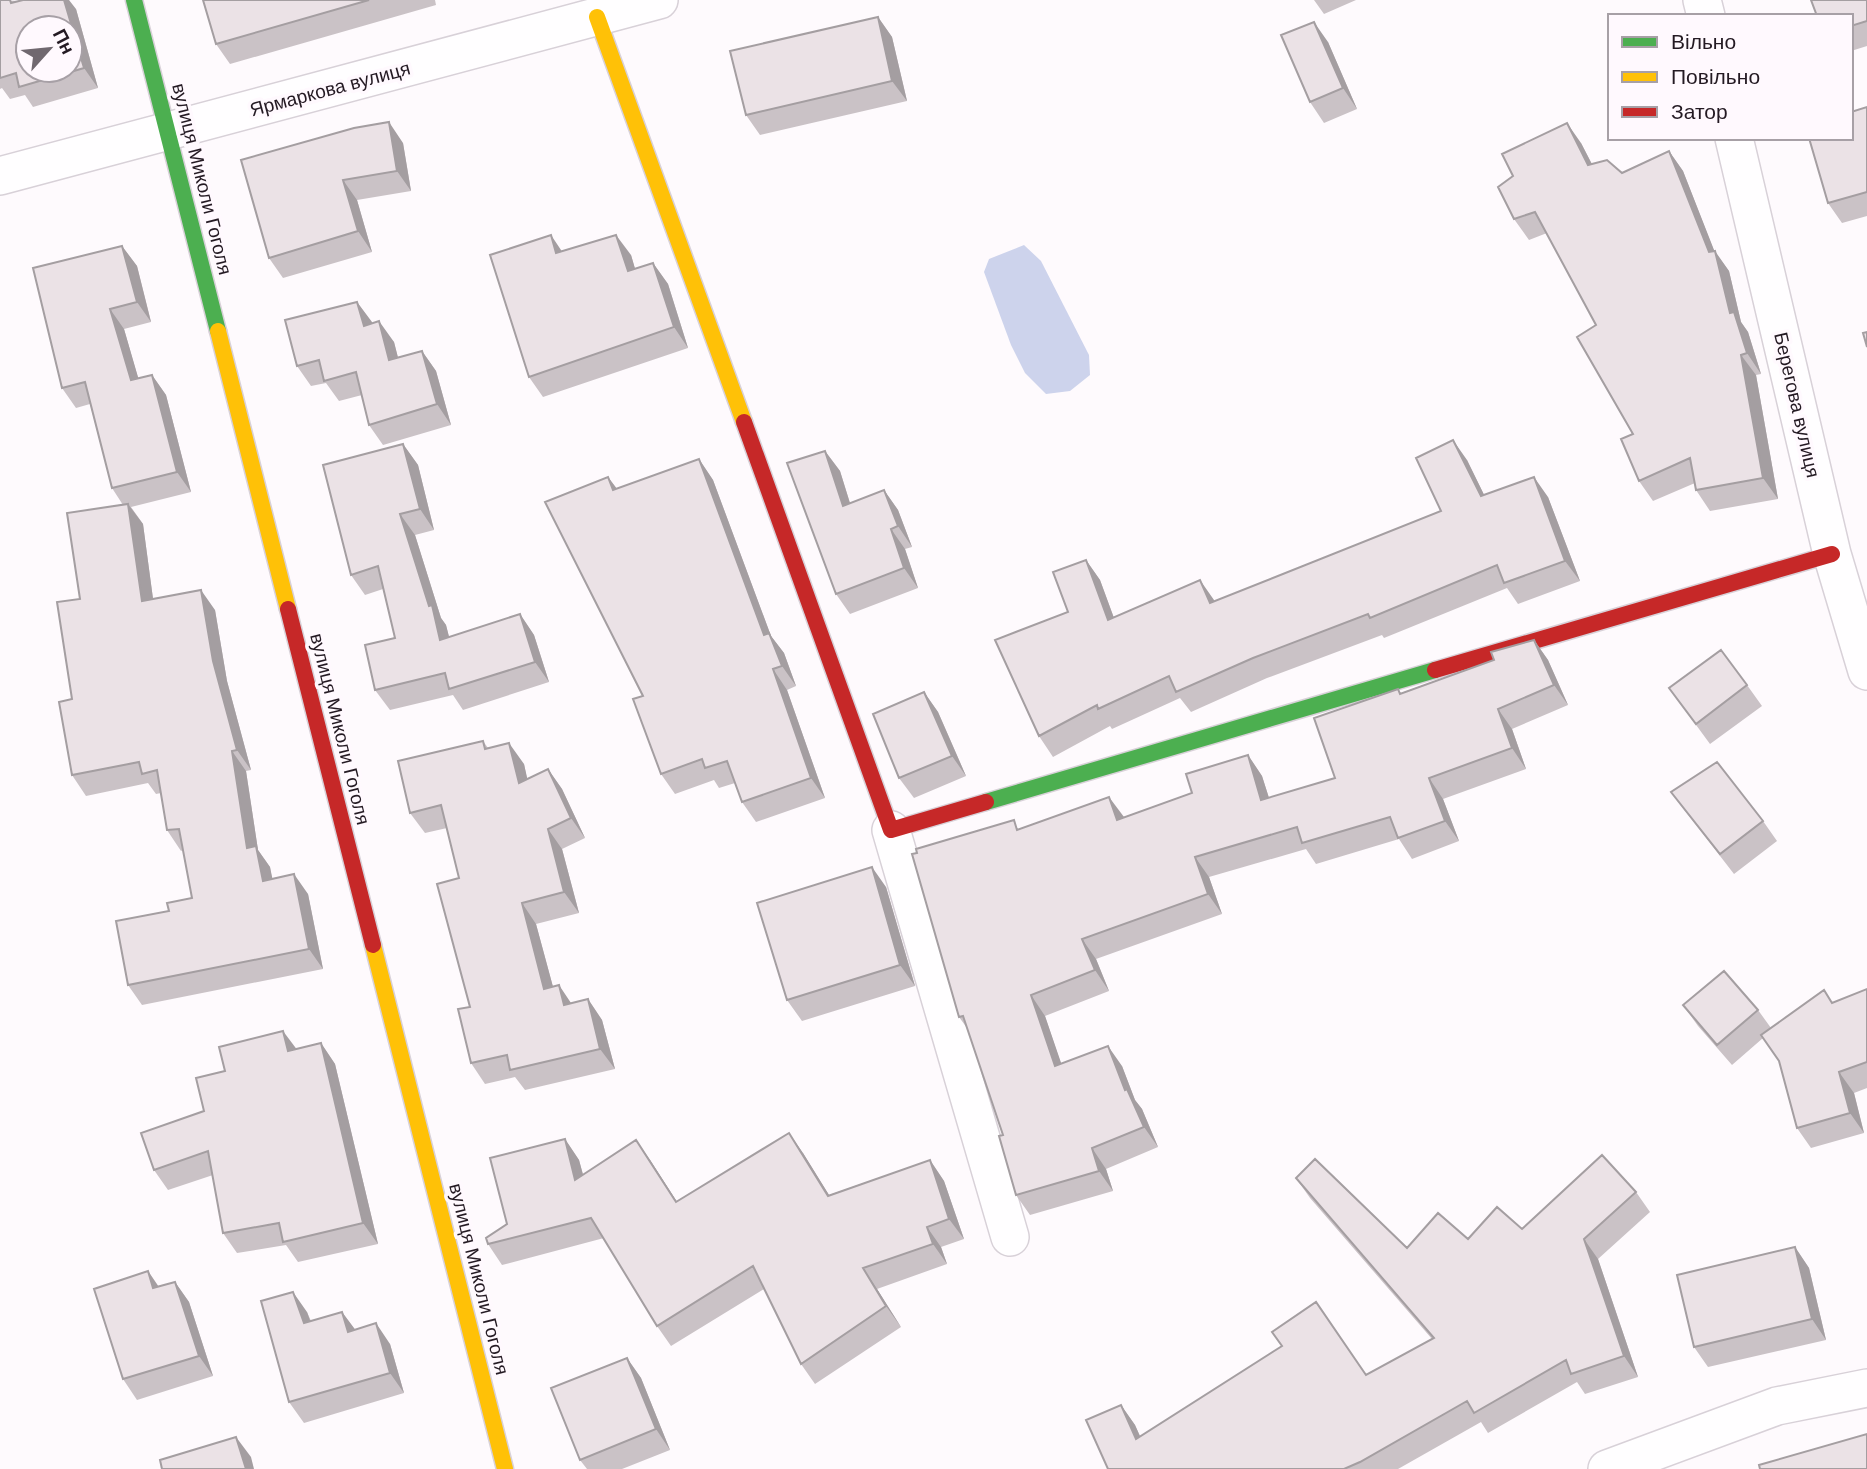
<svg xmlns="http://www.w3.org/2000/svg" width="1867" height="1469" viewBox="0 0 1867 1469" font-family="Arial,sans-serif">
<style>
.water{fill:#cdd3ec}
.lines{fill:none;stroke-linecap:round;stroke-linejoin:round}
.street-casing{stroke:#d8d1d8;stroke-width:40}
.fast-casing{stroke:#d8d1d8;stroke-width:19}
.slow-casing{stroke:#d8d1d8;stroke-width:19}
.jam-casing{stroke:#d8d1d8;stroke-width:19}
.street{stroke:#fffeff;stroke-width:37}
.fast{stroke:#4caf50;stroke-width:16}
.slow{stroke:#ffc107;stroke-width:16}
.jam{stroke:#c62828;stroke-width:16}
.wall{fill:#cac2c6}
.shaded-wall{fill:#a49ea1}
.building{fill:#ebe2e6;stroke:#a49ea1;stroke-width:2;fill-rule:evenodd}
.labels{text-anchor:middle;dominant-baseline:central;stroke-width:7;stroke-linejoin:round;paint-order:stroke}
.street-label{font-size:19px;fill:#241a23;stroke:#fff9fe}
</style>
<rect width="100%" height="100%" fill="#fefafd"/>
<path class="water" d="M1024,245L1041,261L1089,355L1090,375L1070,391L1046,394L1025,373L1011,345L984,272L989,259Z"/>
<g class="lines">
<defs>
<path id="street" d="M1702,0L1706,16
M1734,138L1832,554L1867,671
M0,176L659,0
M891,830L1010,1237
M1607,1469L1777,1406L1867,1388"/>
<path id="fast" d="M134,0L218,331
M986,802L1435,670"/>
<path id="slow" d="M597,17L744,422
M218,331L288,609
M373,945L505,1469"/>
<path id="jam" d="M744,422L891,830L986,802
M288,609L373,945
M1435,670L1832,554"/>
</defs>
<use href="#street" class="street-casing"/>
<use href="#fast" class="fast-casing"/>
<use href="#slow" class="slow-casing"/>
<use href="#jam" class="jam-casing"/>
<use href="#street" class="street"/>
<use href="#fast" class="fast"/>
<use href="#slow" class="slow"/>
<use href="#jam" class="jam"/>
</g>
<path class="wall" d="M0,0L19,1L76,9L98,88L33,107L25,95L10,99L2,88L0,89Z
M203,0H435L436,5L230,64L216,44Z
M1314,0H1356L1324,14Z
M1867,0V46L1851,51V16Z
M878,17L892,37L907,101L760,135L746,115Z
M1328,42L1357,109L1324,123L1310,102Z
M1867,107V216L1842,223L1828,203Z
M403,143L411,191L357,200L372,252L283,278L269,258L241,160Z
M1581,143L1592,164L1622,173L1669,151L1683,171L1714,251L1729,271L1741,322L1748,332L1761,374L1756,375L1778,499L1710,511L1696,490L1695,483L1653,501L1639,481L1633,434L1596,325L1547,233L1529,240L1514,219Z
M122,246L137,266L151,322L124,329L138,378L152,375L166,395L191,492L131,507L143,524L153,599L215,610L227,681L251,770L246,771L258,850L270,867L272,879L308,894L323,969L142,1005L128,985L169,911L192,898L183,850L181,851L167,830L161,793L156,794L148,783L86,796L72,775V699L80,599L123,505L112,488L90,404L76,408L62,388Z
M562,252L631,255L635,269L653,263L668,284L688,348L543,397L529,377Z
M357,302L372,323L394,342L398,358L422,351L436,371L451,425L383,445L369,425L362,395L339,401L326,383L311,386L297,366Z
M403,444L418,465L434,530L415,535L441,618L446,625L449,637L520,614L534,635L549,682L463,710L453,695L390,710L375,690L395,638L383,589L365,595L351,575Z
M825,451L840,471L850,503L884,490L898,510L912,547L905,549L918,588L850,614L836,594Z
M699,459L713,480L771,636L784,653L796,686L787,690L825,798L756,822L742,802L735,783L719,788L714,780L675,794L661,774L643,696L608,477L617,489Z
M1467,460L1484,495L1548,497L1580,581L1518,604L1507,588L1384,638L1382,635L1267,678L1191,712L1180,698L1112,729L1110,726L1053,757L1039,736L1068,612L1086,560L1100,580L1114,618L1215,601L1441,511Z
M1534,640L1548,660L1568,705L1512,729L1526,769L1443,799L1459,841L1412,859L1399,839L1316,864L1306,849L1209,877L1222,914L1096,959L1109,991L1045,1016L1061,1064L1122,1066L1135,1100L1142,1109L1158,1147L1106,1169L1113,1191L1030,1215L1016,1195L1003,1135L967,1028L959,1017L1020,829L1124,817L1192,793L1248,755L1262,776L1269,798L1335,778L1398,689L1401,693L1494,660Z
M1747,685L1762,706L1710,744L1669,688Z
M924,692L938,712L966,776L914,798L899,778Z
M483,741L488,748L524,764L527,779L548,769L562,789L585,838L562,849L579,913L536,924L553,987L571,1004L588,999L602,1020L615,1069L525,1090L515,1077L485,1084L471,1063L470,1007L459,878L447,828L425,833L410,813Z
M1671,792L1763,821L1777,841L1734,874L1686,812Z
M886,887L915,986L802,1021L787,1000Z
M1867,989V1088L1854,1093L1864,1133L1811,1148L1797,1128L1779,1061L1763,1038L1732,1065L1698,1026L1683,1005L1758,1010L1771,1028L1824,990L1832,1003Z
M321,1043L335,1064L378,1244L298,1262L286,1245L237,1253L223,1233L213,1175L168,1190L154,1170L204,1111L225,1071L296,1049Z
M565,1139L579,1160L583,1175L650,1160L677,1202L803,1153L829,1195L930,1160L944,1181L964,1239L941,1247L947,1264L877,1289L901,1327L815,1384L801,1364L764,1289L671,1346L657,1326L604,1238L502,1265L488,1244L507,1224Z
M1296,1178L1407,1248L1468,1239L1522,1229L1636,1192L1650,1212L1598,1259L1638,1377L1585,1394L1577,1382L1488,1433L1481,1422L1398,1469H1108L1121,1405L1135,1425L1140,1436L1366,1375L1432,1339L1310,1198Z
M1795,1247L1809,1268L1826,1340L1708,1367L1694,1347Z
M148,1271L159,1287L175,1282L189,1302L213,1376L137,1400L123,1379Z
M307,1312L311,1321L342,1312L355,1330L390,1344L404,1393L304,1423L289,1402Z
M627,1358L641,1378L670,1450L622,1469H587L580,1460Z"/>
<path class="shaded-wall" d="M64,0H69L76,9L98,88L84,68Z
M878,17L892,37L907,101L892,81Z
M1314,22L1328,42L1357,109L1343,88Z
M389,122L403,143L411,191L397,171Z
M1567,123L1581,143L1603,186L1588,165Z
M1669,151L1683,171L1716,255L1715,251L1729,271L1741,322L1748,332L1761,374L1747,353L1730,313L1709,252Z
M343,180L357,200L372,252L358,231Z
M551,235L565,256L556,253Z
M616,235L631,255L642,292L628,271Z
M122,246L137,266L151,322L137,302Z
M653,263L668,284L688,348L674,327Z
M357,302L372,322L378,346L364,326Z
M110,309L124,329L145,401L131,380Z
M379,321L394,342L404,381L389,360Z
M422,351L436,371L451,425L437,404Z
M1741,355L1756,375L1778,499L1763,478Z
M152,375L166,395L191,492L177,472Z
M1453,440L1467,460L1495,517L1481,496Z
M403,444L418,465L434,530L420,509Z
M825,451L840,471L857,526L843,506Z
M699,459L713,480L771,636L784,653L796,686L782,666L764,635Z
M608,477L623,497L613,490Z
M1534,477L1548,497L1580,581L1565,561Z
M884,490L898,510L912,547L898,526Z
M128,504L143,524L156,621L142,601Z
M400,514L415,535L441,618L446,625L455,660L440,640Z
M891,529L905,549L918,588L904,568Z
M1086,560L1100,580L1122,640L1108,620Z
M1200,580L1214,600L1224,624L1210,603Z
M201,590L215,610L227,681L251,770L237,750L213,661Z
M520,614L534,635L549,682L535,662Z
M1534,640L1548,660L1568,705L1554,685Z
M773,669L787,690L825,798L811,778Z
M924,692L938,712L966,776L952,756Z
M1498,709L1512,729L1526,769L1512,748Z
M509,743L524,764L533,804L519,783Z
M232,751L246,771L258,850L270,867L277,901L263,881L247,848Z
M1248,755L1262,776L1276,820L1261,800Z
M548,769L562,789L585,838L571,818Z
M1429,778L1443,799L1459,841L1445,821Z
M1109,797L1124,817L1117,820Z
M548,829L562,849L579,913L564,892Z
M1195,857L1209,877L1222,914L1208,894Z
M872,867L886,887L915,986L900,965Z
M294,874L308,894L323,969L309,949Z
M522,903L536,924L559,1009L544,989Z
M1082,939L1096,959L1109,991L1095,970Z
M559,985L573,1006L564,1005Z
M1031,995L1045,1016L1069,1086L1055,1066Z
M588,999L602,1020L615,1069L600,1049Z
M283,1031L298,1051H288Z
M321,1043L335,1064L378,1244L363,1223Z
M1108,1046L1122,1066L1135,1100L1142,1109L1158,1147L1144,1127L1125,1090Z
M1839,1072L1854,1093L1864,1133L1850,1113Z
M789,1133L803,1153L842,1216L828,1196Z
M565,1139L579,1160L590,1200L575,1180Z
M636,1140L650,1160L690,1222L676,1202Z
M1092,1148L1106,1169L1113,1191L1099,1171Z
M930,1160L944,1181L964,1239L949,1219Z
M927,1227L941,1247L947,1264L933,1244Z
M1584,1239L1598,1259L1638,1377L1624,1356Z
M1795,1247L1809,1268L1826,1340L1812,1319Z
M863,1268L877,1289L901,1327L886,1306Z
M148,1271L162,1292L153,1288Z
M175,1282L189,1302L213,1376L199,1356Z
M293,1292L307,1312L318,1343L304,1323Z
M342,1312L357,1332H348Z
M376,1323L390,1344L404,1393L390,1373Z
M627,1358L641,1378L670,1450L656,1429Z
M1121,1405L1135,1425L1150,1459L1136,1439Z
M236,1437L251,1457L254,1469H246Z"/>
<path class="building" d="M0,0H10L11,3L23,0H64L84,68L19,87L16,73L0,78ZM28,28H70V70H28Z
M203,0H369L216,44Z
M1811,0H1867V21L1851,26V16H1817Z
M878,17L892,81L746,115L730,51Z
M1314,22L1343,88L1310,102L1281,35Z
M1867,107V192L1828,203L1809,138H1851V112Z
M389,122L397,171L343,180L358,231L269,258L241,160L354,128Z
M1567,123L1588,165L1607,160L1622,173L1669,151L1709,252L1715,251L1730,313L1734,312L1747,353L1741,355L1763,478L1696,490L1690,458L1639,481L1621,439L1633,434L1577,337L1596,325L1535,212L1514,219L1498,187L1513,176L1502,154Z
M551,235L556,253L616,235L628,271L653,263L674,327L529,377L490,255Z
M122,246L137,302L110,309L131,380L152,375L177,472L112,488L85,382L62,388L33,268Z
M357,302L364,326L379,321L389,360L422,351L437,404L369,425L356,372L324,381L319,360L297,366L285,320Z
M1867,332V347L1863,333Z
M1453,440L1481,496L1534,477L1565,561L1504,583L1497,565L1370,618L1368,614L1253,658L1176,692L1169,676L1098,709L1097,705L1039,736L995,640L1068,612L1053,572L1086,560L1108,620L1200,580L1210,603L1441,511L1416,458Z
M403,444L420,509L400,514L429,606L432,605L440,640L520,614L535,662L449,689L445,673L375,690L365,645L395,638L378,566L351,575L323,465Z
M825,451L843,506L884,490L898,526L891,529L904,568L836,594L787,463Z
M699,459L764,635L769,633L782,666L773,669L811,778L742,802L727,761L705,768L702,759L661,774L633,699L643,696L545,502L608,477L613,490Z
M128,504L142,601L201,590L213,661L237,750L232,751L247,848L256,846L263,881L294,874L309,949L128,985L116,921L169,911L167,903L192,898L179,829L167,830L157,770L142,774L139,762L72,775L59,702L72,699L57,602L80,599L67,513Z
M1534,640L1554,685L1498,709L1512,748L1429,778L1445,821L1398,838L1390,817L1302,843L1297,827L1195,857L1208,894L1082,939L1095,970L1031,995L1055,1066L1108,1046L1125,1090L1127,1089L1144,1127L1092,1148L1099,1171L1016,1195L999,1136L1003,1135L963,1016L959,1017L912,854L917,853L916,849L1014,820L1017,830L1109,797L1117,820L1192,793L1186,774L1248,755L1261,800L1335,778L1314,718L1398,689L1400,694L1494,660L1491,652Z
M1721,650L1747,685L1696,724L1669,688Z
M924,692L952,756L899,778L873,714Z
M483,741L485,749L509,743L519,783L548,769L571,818L548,829L564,892L522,903L544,989L559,985L564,1005L588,999L600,1049L510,1070L507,1055L471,1063L458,1009L470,1007L437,884L459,878L441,805L410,813L398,761Z
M1717,762L1763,821L1720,854L1671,792Z
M872,867L900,965L787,1000L757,903Z
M1724,971L1758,1010L1717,1045L1683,1005Z
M1867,989V1062L1839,1072L1850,1113L1797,1128L1779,1061L1761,1035L1824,990L1832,1003Z
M283,1031L288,1051L321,1043L363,1223L283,1242L279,1223L223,1233L208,1151L154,1170L141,1133L204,1111L196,1078L225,1071L219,1047Z
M789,1133L828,1196L930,1160L949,1219L927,1227L933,1244L863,1268L886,1306L801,1364L753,1266L657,1326L591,1218L488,1244L486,1238L507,1224L490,1158L565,1139L575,1180L636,1140L676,1202Z
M1602,1155L1636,1192L1584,1239L1624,1356L1571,1374L1566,1360L1474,1413L1467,1401L1360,1462L1344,1469H1108L1086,1420L1121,1405L1136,1439L1282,1346L1272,1332L1316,1302L1366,1375L1434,1338L1296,1178L1315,1159L1407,1248L1438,1213L1468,1239L1497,1207L1522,1229Z
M1795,1247L1812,1319L1694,1347L1677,1275Z
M148,1271L153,1288L175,1282L199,1356L123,1379L94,1289Z
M293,1292L304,1323L342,1312L348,1332L376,1323L390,1373L289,1402L261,1301Z
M627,1358L656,1429L580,1460L551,1388Z
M1867,1434V1469H1760L1759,1465Z
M236,1437L246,1469H162L160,1460Z"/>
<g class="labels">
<g class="street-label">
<text transform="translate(330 89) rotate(-15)">Ярмаркова вулиця</text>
<text transform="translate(202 179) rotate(76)">вулиця Миколи Гоголя</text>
<text transform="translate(1797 405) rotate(77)">Берегова вулиця</text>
<text transform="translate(340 729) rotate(76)">вулиця Миколи Гоголя</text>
<text transform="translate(479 1279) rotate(76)">вулиця Миколи Гоголя</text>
</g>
</g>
<rect x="1608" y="14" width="245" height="126" fill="#fff9fe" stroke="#a7a0a6" stroke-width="2"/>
<rect x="1622" y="37" width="35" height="10" fill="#4caf50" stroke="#a7a0a6" stroke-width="2"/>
<text x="1671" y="49" font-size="21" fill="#241a23">Вільно</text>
<rect x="1622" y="72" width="35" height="10" fill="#ffc107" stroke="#a7a0a6" stroke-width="2"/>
<text x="1671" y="84" font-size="21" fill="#241a23">Повільно</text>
<rect x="1622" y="107" width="35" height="10" fill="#c62828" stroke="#a7a0a6" stroke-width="2"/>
<text x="1671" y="119" font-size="21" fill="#241a23">Затор</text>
<g transform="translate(49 49) rotate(63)"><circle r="33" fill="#fff9fe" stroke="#a7a0a6" stroke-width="2"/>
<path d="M0-5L12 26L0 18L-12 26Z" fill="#70686f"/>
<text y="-10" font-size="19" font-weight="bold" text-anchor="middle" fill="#241a23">Пн</text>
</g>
</svg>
